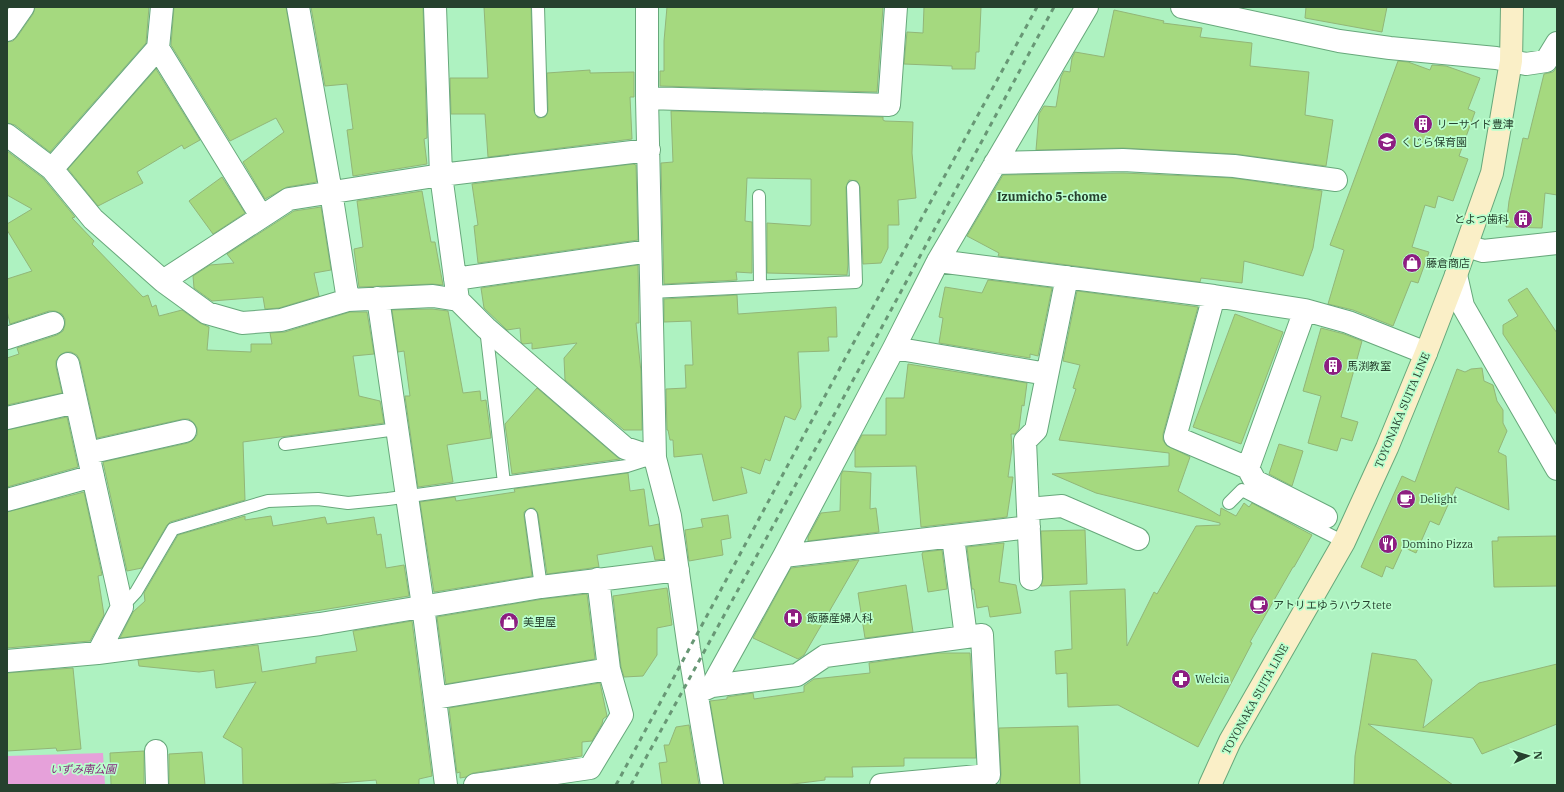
<svg xmlns="http://www.w3.org/2000/svg" width="1564" height="792" viewBox="0 0 1564 792" font-family="'IBM Plex Serif','Noto Sans JP',serif">
<style>
.green{fill:#e6a1da}
.building{fill:#a5d97f;stroke:#92b678}
.lines{fill:none;stroke-linecap:round;stroke-linejoin:round}
.lane-casing{stroke:#67a87b;stroke-width:14}
.street-casing{stroke:#67a87b;stroke-width:24}
.secondary-casing{stroke:#67a87b;stroke-width:24}
.lane{stroke:#fff;stroke-width:12}
.street{stroke:#fff;stroke-width:22}
.secondary{stroke:#faefc7;stroke-width:22}
.rail{stroke:#689775;stroke-width:3;stroke-dasharray:5 5;stroke-linecap:butt}
.labels{text-anchor:middle;dominant-baseline:central;stroke-width:3.5;stroke-linejoin:round;paint-order:stroke}
.poi-label{font-size:11px;fill:#26412e;stroke:#bbffce;text-anchor:start}
.street-label{font-size:11px;fill:#26412e;stroke:#bbffce}
.park-label{font-size:11px;font-style:italic;fill:#87297c;stroke:#bbffce}
.neighbourhood-label{font-size:12px;font-weight:bold;fill:#26412e;stroke:#bbffce}
</style>
<rect width="100%" height="100%" fill="#aef2c1"/>
<path class="green" d="M103,753L105,785H7V756Z"/>
<path class="building" d="M35,7H149L146,43L50,152L15,125L7,123V42L13,41L17,37L33,14Z
M174,7H286L317,182L287,187L265,199L243,162L284,132L276,118L230,141L171,45Z
M311,7H423L427,138L424,139L427,164L353,176L347,130L353,129L347,84L325,86Z
M484,7H531L534,111L538,118L545,117L548,111L547,73L590,70V73L634,72V97H630L632,139L488,157L485,114H451L450,78H488Z
M667,7H883L877,92L660,86V71H664V41Z
M924,7H981L979,52H976L975,69H952V66L904,64L907,32L923,33Z
M1306,7H1387L1382,32L1305,18Z
M1114,10L1164,21L1163,23L1202,28L1200,37L1252,43L1250,66L1309,72L1305,115L1333,120L1326,166L1235,154L1123,148L1036,150L1039,114L1044,106L1056,107L1061,77L1064,71L1070,72L1072,58L1075,52L1104,57Z
M1398,61L1408,62L1430,70L1432,65L1446,66L1480,78L1468,109L1475,112L1459,156L1468,159L1453,201L1438,196L1435,208L1425,205L1412,247L1429,252L1418,283L1411,281L1393,326L1353,310L1328,304L1344,250L1330,245Z
M1557,67V195L1545,193L1542,228L1506,227L1509,201L1523,138L1528,139L1544,74L1553,72Z
M156,69L200,140L184,149L182,145L137,172L143,183L98,206L68,169Z
M671,111L883,117V120L885,121L913,122L912,153L916,198L898,200L899,225H888V248L881,263L863,264L860,187L857,181L849,180L846,187L848,264L847,275L767,273V223L810,226L811,224V179L747,178L745,221L752,222V273L736,272L737,280L664,284L661,163L673,162Z
M7,151L43,178L75,217L72,218L94,241L92,244L143,297L148,295L152,307L156,305L159,316L182,310L200,323L209,327L207,350L251,352V344H272L270,333L285,332L350,312H367L374,354L353,356L359,396L380,401L384,423L243,442L245,500L170,522L167,525L142,568L127,571L103,462L188,443L193,440L197,435V428L194,423L189,419H183L97,438L80,361L77,355L71,352H66L60,355L56,361V367L62,393L7,405V358L19,354L17,348L57,335L63,331L65,325V319L62,314L55,311H49L10,324L7,311V279L32,271L7,230V224L32,209L7,195Z
M633,164L636,165L638,240L478,263L474,226L478,225L472,184Z
M1123,173L1233,178L1322,191L1313,248L1303,276L1244,261L1242,283L1201,278L1200,282L998,256L999,253L967,236L1003,175Z
M222,177L245,213L213,234L189,201Z
M422,191L431,242H435L443,285L432,284L359,287L354,249L363,247L357,201Z
M321,207L331,270L314,273L319,296L279,308L265,309L263,297L212,301L194,288L193,276L210,265L234,263L227,254L294,211Z
M638,265L639,323H636L641,372L642,430H624L565,380L564,358L577,343L532,349V343L523,344L521,342L520,328L507,330L484,308L481,288Z
M988,280L1052,288L1038,356L1030,354V358L939,343L943,318L939,317L945,287L982,293Z
M1527,288L1557,333V415L1503,334V325L1518,316L1508,300Z
M1077,291L1198,307L1163,434V440L1166,445L1190,457L1178,491L1220,516L1221,508L1236,516L1244,503L1249,507L1252,503L1312,535L1294,567H1293L1250,642L1252,643L1198,747L1118,705L1068,707L1067,673L1056,674L1055,651L1072,649L1070,591L1125,589L1127,646L1154,592L1157,594L1196,526L1220,525V523L1096,493L1052,474L1169,466V453L1059,440L1076,389L1073,388L1080,365L1063,361Z
M737,295L738,314L836,307L837,337H828L829,351L798,352L801,407L795,420L785,416L770,461L765,459L760,474L741,467L747,493L713,501L702,454L674,457L673,440H670L668,430H667L666,389L686,388L685,365H693L691,321L664,322V299Z
M432,309L448,311L463,393L480,391L481,401L486,400L491,438L447,445L453,482L418,487L405,396H410L404,351L398,352L392,310Z
M1235,314L1283,332L1241,444L1193,427Z
M1321,328L1344,334L1362,341L1341,417L1358,422L1352,441L1341,438L1337,451L1308,443L1321,396L1303,391Z
M908,364L1027,383L1024,406L1022,405L1019,429L1015,434H1011L1012,448L1008,477H1013L1007,517L921,527L916,466L855,467V448L862,435H886V398H904Z
M1482,368L1484,381L1493,385L1497,401L1503,410V423L1507,431L1498,452L1506,456L1509,510L1456,487L1439,525L1430,521L1416,553L1403,547L1393,569L1386,566L1382,577L1361,567L1402,476L1415,482L1457,369L1465,372L1471,369Z
M537,388L617,457L620,459L512,474L505,424Z
M67,417L78,467L7,487V430Z
M1279,444L1303,451L1292,486L1269,474Z
M843,471L871,473L870,509L876,508L879,532L808,541V537L821,513L840,511L841,475Z
M628,473L630,491L644,489L649,526L659,524L664,559L655,560L652,546L597,555L599,567L547,574L538,514L534,508H530L524,512V516L532,576L434,592L420,502L455,497L456,501L515,492L514,489Z
M84,492L102,575L98,576L104,615L90,641L7,648V512Z
M728,515L731,538L721,540L723,555L689,561L685,530L703,527L701,519Z
M245,516V520L271,516L273,526L325,517L327,524L374,517L377,535L381,534L386,568L404,565L409,596L290,615L120,638L133,612L145,601L144,593L178,535Z
M1085,530L1087,584L1041,586L1043,578L1041,531Z
M1557,536V586L1494,587L1492,541H1498V537Z
M1004,543L999,582L1016,585L1021,613L990,617L988,606L977,608L974,589H972L967,547Z
M942,550L947,589L928,592L922,554L923,552Z
M859,560L804,655L798,659L753,638L791,568Z
M906,585L913,632L865,638L858,593Z
M667,588L672,625L657,628V655L643,676L624,677L621,667L613,596Z
M587,594L595,659L446,684L437,617L543,599Z
M412,621L432,776L419,779V785H377L376,780L327,784L243,785L242,748L223,737L256,682L216,688L214,670L199,672L139,666L138,660L258,645L262,672L316,663V657L357,651L353,631Z
M938,653H970L976,758H904V766L852,767L853,777H825V780L785,785H724L710,701L727,699V697L753,693L754,699L804,692V686L814,679L870,673L869,663Z
M1372,653L1416,660L1432,680L1423,728L1479,683L1557,664V724L1482,754L1473,738L1368,724L1453,785H1354L1355,756Z
M73,668L81,749L57,751L56,748L7,751V673Z
M600,683L607,716L603,719L602,724L592,741L582,742V756L473,773L466,777L460,778V772L457,773L449,708Z
M689,725L699,785H662L659,763L667,762L664,745H669L676,727Z
M1078,726L1080,785H1000L1001,774L999,728Z
M144,751V785H111L110,753Z
M202,752L205,785H169V754Z"/>
<g class="lines">
<defs>
<path id="lane" d="M538,7L541,111
M759,196L760,286
M651,292L856,282L853,187
M486,328L504,483
M285,444L397,429
M1229,503L1242,490L1344,542
M531,515L541,587
M122,607L136,592L173,529L268,501L318,499L348,503L388,499L627,466L652,458"/>
<path id="street" d="M162,7L158,48L261,216
M298,7L331,192L348,300
M435,7L441,175L458,300
M647,7V98L655,458L670,516L689,649L712,785
M1182,7L1339,41L1390,48L1496,58L1526,64L1546,61L1557,43
M7,30L23,7
M647,98L889,105L896,7
M7,135L52,169L93,219L163,281L207,313L242,323L281,320L348,300L433,296L458,300L486,328L625,448L655,458
M995,163L1123,160L1234,166L1336,180
M52,169L158,48
M1467,246L1483,251L1557,243
M938,261L1214,296L1305,310L1348,322L1426,353
M1456,275L1463,306L1557,469
M455,279L650,251
M163,281L289,199L441,175L649,150
M1214,296L1175,437L1248,468L1255,481L1326,517
M378,298L423,606L446,785
M7,338L53,323
M894,348L1047,374
M68,364L122,607L98,653
M7,418L76,402
M88,453L185,431
M1248,468L1305,310
M7,500L93,476
M1028,509L1062,506L1138,539
M784,556L1029,527
M1031,579L1025,441L1036,430L1067,277
M7,661L98,653L320,624L541,587L678,570
M712,686L784,556L894,348L938,261L1087,7
M703,690L712,686L797,675L825,656L966,637L953,537
M435,698L609,669L598,579
M156,751L157,785
M475,785L590,768L622,715L609,669
M881,785L989,775L982,635L966,637"/>
<path id="secondary" d="M1210,785L1230,741L1344,542L1387,448L1426,353L1456,275L1492,173L1511,61L1512,7"/>
</defs>
<use href="#lane" class="lane-casing"/>
<use href="#street" class="street-casing"/>
<use href="#secondary" class="secondary-casing"/>
<use href="#lane" class="lane"/>
<use href="#street" class="street"/>
<use href="#secondary" class="secondary"/>
<path class="rail" d="M616,785L854,342L1037,7
M631,785L869,351L1054,7"/>
</g>
<defs>
<symbol id="building-disc" viewBox="-11 -11 22 22"><circle r="9.5" fill="#8d1e81" stroke="#bbffce"/><path d="M-4-6H4V6H1V3H-1V6H-4ZM-2.5-4.3h1.7v1.8h-1.7ZM.8-4.3h1.7v1.8H.8ZM-2.5-1h1.7V.8h-1.7ZM.8-1h1.7V.8H.8Z" fill="#fff"/></symbol>
<symbol id="school-disc" viewBox="-11 -11 22 22"><circle r="9.5" fill="#8d1e81" stroke="#bbffce"/><path d="M0-5L7-2L0 1L-7-2ZM-4 1L0 2.5L4 1V4Q0 6-4 4Z" fill="#fff"/></symbol>
<symbol id="shop-disc" viewBox="-11 -11 22 22"><circle r="9.5" fill="#8d1e81" stroke="#bbffce"/><path d="M-5-2.5h2.3a2.7 3.5 0 0 1 5.4 0H5L5.5 6h-11ZM-1.5-2.5h3a1.5 2.3 0 0 0-3 0Z" fill="#fff"/></symbol>
<symbol id="cafe-disc" viewBox="-11 -11 22 22"><circle r="9.5" fill="#8d1e81" stroke="#bbffce"/><path d="M-5.5-4.5H6V0H3Q3 3.5 0 3.5H-2.5Q-5.5 3.5-5.5 0ZM3-3.2v2h1.7v-2ZM-6 4.5H4V6H-6Z" fill="#fff"/></symbol>
<symbol id="restaurant-disc" viewBox="-11 -11 22 22"><circle r="9.5" fill="#8d1e81" stroke="#bbffce"/><path d="M-5-6h1v4h1v-4h1v4h1v-4h1v5L-1.5 .5V6h-2V.5L-5-1ZM5-6V6H3V1.5H1.5Q1.5-4 5-6Z" fill="#fff"/></symbol>
<symbol id="hospital-disc" viewBox="-11 -11 22 22"><circle r="9.5" fill="#8d1e81" stroke="#bbffce"/><path d="M-5-5h3v3.5h4V-5h3V5h-3V1.5h-4V5h-3Z" fill="#fff"/></symbol>
<symbol id="pharmacy-disc" viewBox="-11 -11 22 22"><circle r="9.5" fill="#8d1e81" stroke="#bbffce"/><path d="M-2-6h4v4h4v4h-4v4h-4v-4h-4v-4h4Z" fill="#fff"/></symbol>
</defs>
<g fill-rule="evenodd">
<use href="#building-disc" x="1412" y="113" width="22" height="22"/>
<use href="#school-disc" x="1376" y="131" width="22" height="22"/>
<use href="#building-disc" x="1512" y="208" width="22" height="22"/>
<use href="#shop-disc" x="1401" y="252" width="22" height="22"/>
<use href="#building-disc" x="1322" y="355" width="22" height="22"/>
<use href="#cafe-disc" x="1395" y="488" width="22" height="22"/>
<use href="#restaurant-disc" x="1377" y="533" width="22" height="22"/>
<use href="#cafe-disc" x="1248" y="594" width="22" height="22"/>
<use href="#hospital-disc" x="782" y="607" width="22" height="22"/>
<use href="#shop-disc" x="498" y="611" width="22" height="22"/>
<use href="#pharmacy-disc" x="1170" y="668" width="22" height="22"/>
</g>
<g class="labels">
<g class="poi-label">
<text x="1437" y="124">リーサイド豊津</text>
<text x="1401" y="142">くじら保育園</text>
<text x="1509" y="219" text-anchor="end">とよつ歯科</text>
<text x="1426" y="263">藤倉商店</text>
<text x="1347" y="366">馬渕教室</text>
<text x="1420" y="499">Delight</text>
<text x="1402" y="544">Domino Pizza</text>
<text x="1273" y="605">アトリエゆうハウスtete</text>
<text x="807" y="618">飯藤産婦人科</text>
<text x="523" y="622">美里屋</text>
<text x="1195" y="679">Welcia</text>
</g>
<g class="street-label">
<text transform="translate(1402 410) rotate(-67)">TOYONAKA SUITA LINE</text>
<text transform="translate(1255 699) rotate(-61)">TOYONAKA SUITA LINE</text>
</g>
<g class="park-label">
<text x="83" y="769">いずみ南公園</text>
</g>
<g class="neighbourhood-label">
<text x="1052" y="196">Izumicho 5-chome</text>
</g>
</g>
<rect width="1564" height="792" fill="none" stroke="#26412e" stroke-width="16"/>
<g transform="translate(1528 756) rotate(86)" stroke="#bbffce" stroke-width="3" paint-order="stroke">
<path d="M0-3L7 15L0 10L-7 15Z" fill="#26412e"/>
<text y="-6" font-size="11" font-weight="bold" text-anchor="middle" fill="#26412e">N</text>
</g>
</svg>
